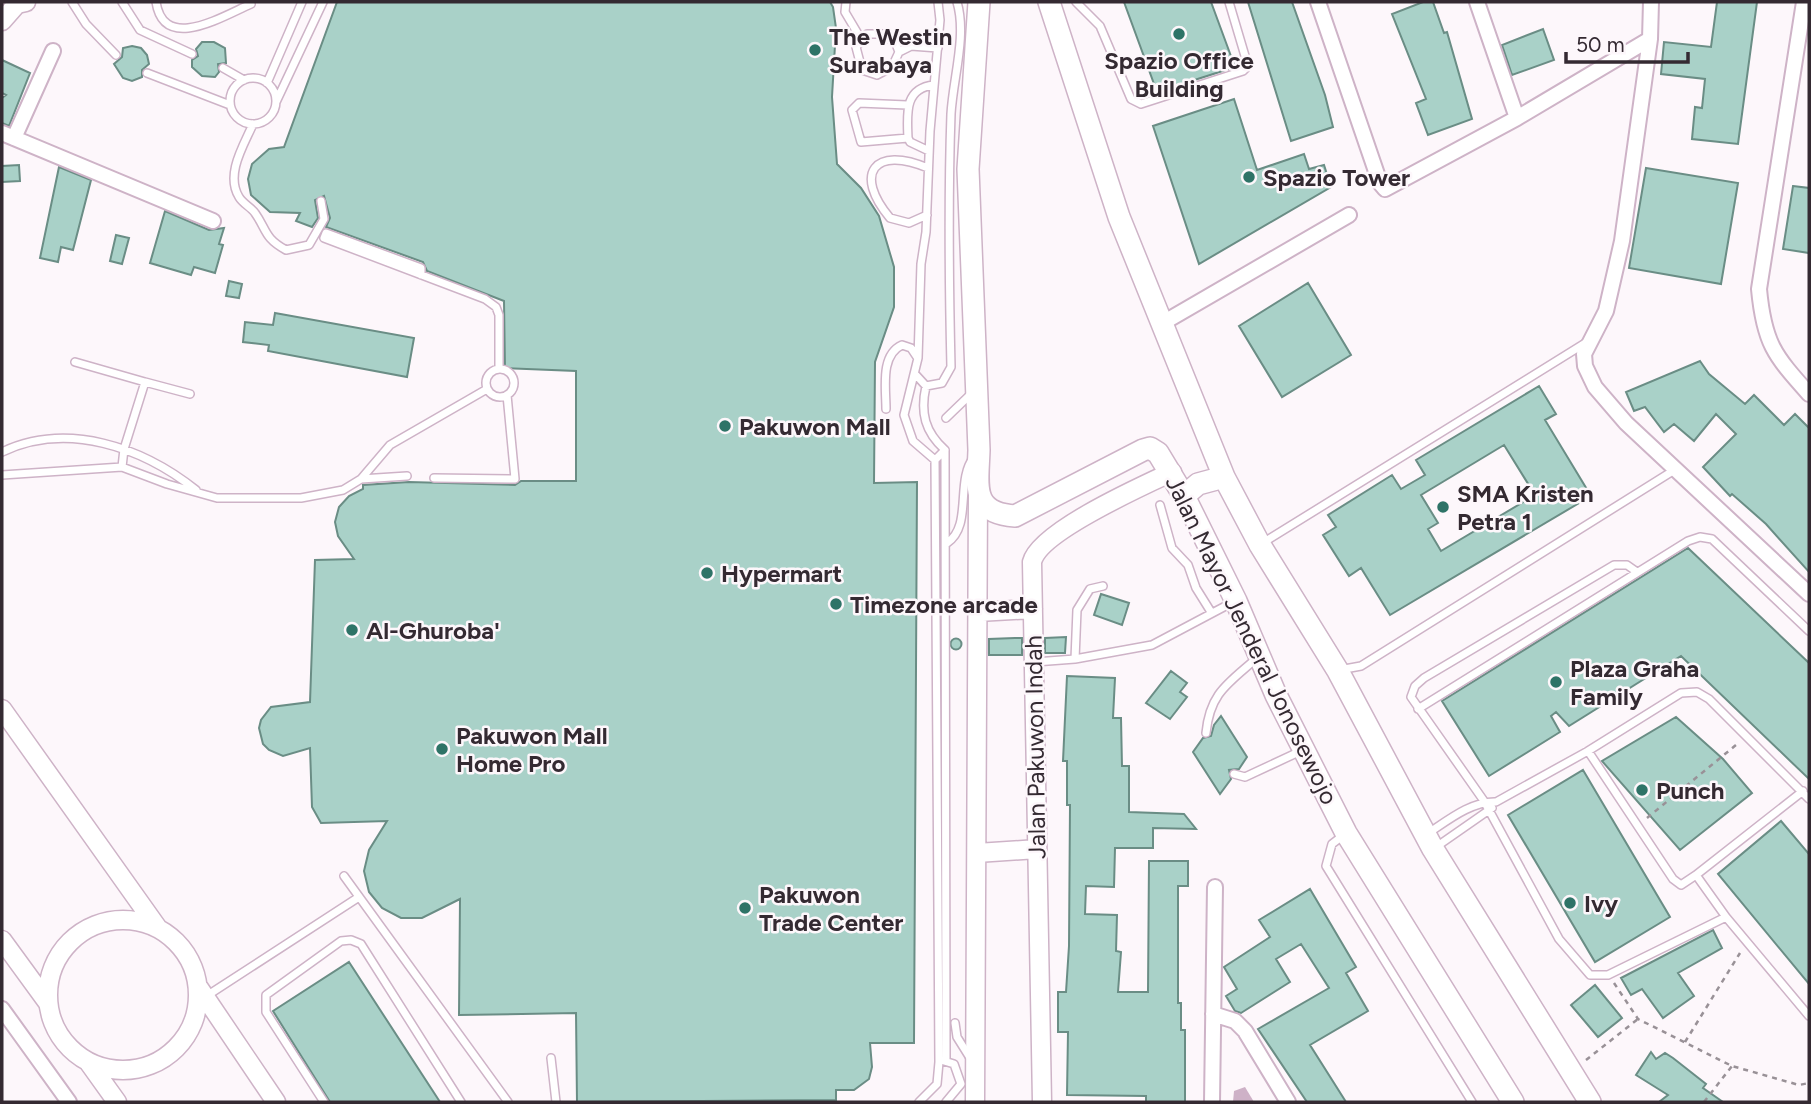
<svg xmlns="http://www.w3.org/2000/svg" width="1811" height="1104" viewBox="0 0 1811 1104" font-family="Figtree,sans-serif">
<style>
.water{fill:#ceb1c7}
.building{fill:#a9d1c8;stroke:#6a8d85;stroke-width:2;fill-rule:evenodd}
.lines{fill:none;stroke-linecap:round;stroke-linejoin:round}
.service-casing{stroke:#ceb3c7;stroke-width:10}
.minor-casing{stroke:#ceb3c7;stroke-width:18}
.tertiary-casing{stroke:#ceb3c7;stroke-width:21}
.secondary-casing{stroke:#ceb3c7;stroke-width:24}
.path{stroke:#999197;stroke-width:2.5;stroke-dasharray:5 5;stroke-linecap:butt}
.service{stroke:#fff;stroke-width:7}
.minor{stroke:#fff;stroke-width:14}
.tertiary{stroke:#fff;stroke-width:18}
.secondary{stroke:#fff;stroke-width:21}
.poi-dot{fill:#2e7367;stroke:#fdf7fb;stroke-width:2.5}
.labels{text-anchor:middle;dominant-baseline:central;stroke-width:5;stroke-linejoin:round;paint-order:stroke}
.poi-label{font-size:24px;font-weight:bold;fill:#342a32;stroke:#fdf7fb;text-anchor:start}
.street-label{font-size:24px;fill:#342a32;stroke:#fdf7fb}
</style>
<rect width="100%" height="100%" fill="#fdf7fb"/>
<path class="water" d="M1245,1087L1254,1102H1233L1234,1091Z"/>
<path class="building" d="M337,2H830L833,7L836,28L832,97L837,164L861,188L879,216L894,267V307L875,362L874,483L917,482L914,1043H870L872,1067L869,1079L854,1090H836V1100L577,1102L576,1013L459,1015L460,899L422,918H401L382,908L369,892L364,871L369,850L387,821L321,823L312,807L310,748L283,756L269,750L263,744L259,728L261,720L271,707L310,702L315,560L354,559L338,536L335,522L339,507L349,496L363,489V485L409,482L515,485L521,481H576V371L505,368L504,301L427,271L423,262L326,227L330,218L324,196L315,200L318,218L312,227L296,221L300,213L270,212L251,195L248,179L252,164L269,149L284,147Z
M1124,2H1211L1235,67L1157,92Z
M1248,2H1292L1325,95L1333,127L1291,141Z
M1423,2H1433L1444,33L1447,32L1472,119L1428,135L1416,103L1426,99L1392,14Z
M1717,2H1757L1738,144L1692,139L1695,107L1702,108L1705,79L1661,74L1664,42L1711,47Z
M1543,29L1554,60L1512,75L1502,45Z
M202,42H214L225,48L226,63L218,64L219,72L215,77L202,76L192,67V60L198,56L196,49Z
M132,46L141,48L147,55L149,64L142,70V77L132,81L123,78L114,64L122,57L123,48Z
M2,60L30,73L9,126L2,123V98L6,95L2,93Z
M1234,99L1257,170L1304,154L1309,169L1324,165L1331,187L1199,264L1153,126Z
M19,165L20,181L2,182V166Z
M59,167L91,180L73,250L61,247L58,262L40,258Z
M1646,168L1738,183L1721,284L1629,268Z
M1793,186L1809,188V253L1783,249Z
M165,211L209,230L224,228L219,244L223,245L215,273L194,267L191,275L150,263Z
M116,235L129,238L122,264L110,261Z
M229,281L242,284L239,298L226,296Z
M1308,283L1351,355L1282,397L1239,326Z
M275,313L414,338L407,377L268,351L269,345L243,342L245,322L273,325Z
M1700,361L1709,374L1745,404L1754,395L1784,425L1795,414L1809,428V572L1766,524L1732,494L1730,496L1703,467L1736,434L1716,414L1694,441L1674,424L1664,432L1645,407L1634,411L1626,392Z
M1539,386L1556,414L1545,420L1591,496L1390,615L1361,568L1349,576L1323,535L1336,527L1328,515L1392,475L1401,489L1425,475L1416,460ZM1504,445L1535,495L1441,551L1428,529L1438,523L1421,495Z
M1688,548L1809,663V779L1681,656L1569,726L1556,712L1551,716L1560,732L1489,776L1442,701Z
M1101,594L1129,603L1122,625L1094,615Z
M1066,637L1065,653H1045V638Z
M1015,638H1022V655H989V639Z
M950.5 644a5.5 5.5 0 1 1 11 0a5.5 5.5 0 1 1-11 0Z
M1171,671L1187,683L1180,692L1187,697L1170,719L1146,703Z
M1067,676L1115,678L1113,718H1121L1122,766H1129V812L1184,814L1196,829L1153,828V848H1115L1114,887L1086,886L1085,914L1117,915L1116,951L1121,952L1118,992H1148L1149,861H1188V886H1178V1003H1181V1030H1185V1102H1146V1096L1067,1095L1068,1032H1058V992H1066L1069,946L1070,805H1067V761H1063Z
M1221,716L1247,757L1239,769L1229,770L1231,779L1220,794L1193,752L1203,738L1211,736L1214,725Z
M1676,717L1723,759L1752,793L1680,850L1602,761Z
M1583,770L1670,917L1595,962L1508,815Z
M1781,821L1809,854V984L1718,874Z
M1310,889L1356,967L1346,973L1368,1011L1310,1045L1346,1102H1307L1258,1029L1329,988L1301,944L1276,959L1290,982L1241,1013L1235,1011L1226,996L1237,989L1224,967L1270,937L1259,920Z
M1713,930L1722,948L1678,973L1694,996L1663,1018L1642,989L1631,995L1621,978Z
M349,962L440,1102H330L273,1011Z
M1595,985L1622,1018L1598,1037L1571,1005Z
M1651,1052L1656,1059L1665,1053L1673,1058L1706,1084L1703,1088L1723,1102H1659L1668,1095L1636,1075Z"/>
<g class="lines">
<defs>
<path id="service" d="M72,2L86,24L116,55
M122,2L140,30L192,54
M156,2C164,53 223,16 251,4
M846,2L845,12L861,39
M1076,2L1100,26L1131,99L1141,104L1243,71L1248,66L1229,2
M899,52L896,44L883,34H867L856,47L862,70L877,75L892,67L899,52L911,46L938,48
M223,68L244,80
M147,73L230,105
M230 101a23 23 0 1 1 46 0a23 23 0 1 1-46 0Z
M267,83L302,2
M276,102L323,2
M907,105L859,103L852,110L861,142L908,138
M253,124C244,145 225,174 239,197C243,204 251,207 255,213C267,230 264,238 286,250L309,245L324,219L321,201
M929,151L910,142L908,138C907,114 904,88 934,85
M927,215L909,223L890,218C853,174 874,145 928,168
M324,238L485,299L496,307L499,315V369
M324,238L326,233L421,268V275
M75,362L145,382L124,449L122,467
M486 383a14 14 0 1 1 28 0a14 14 0 1 1-28 0Z
M915,374L926,386L942,383L951,367C949,283 948,199 951,114C953,78 967,36 957,2
M145,382L190,394
M926,386C920,413 925,432 945,450L946,1061
M886,409C886,388 880,355 902,345L911,348L917,357
M946,418L973,392
M2,452C67,421 142,447 196,490
M935,460L913,441L904,415L918,358L921,264L926,232L930,131L940,20L938,2
M2,475L122,467L167,484L217,498H301L343,490L361,479L390,445L487,389
M434,478L515,479L507,395
M361,479L407,476
M1160,505L1172,548L1188,565L1196,588L1211,612
M947,543C973,526 955,480 974,457
M1261,544L1587,342
M1637,572L1627,565H1614L1424,678L1415,686L1411,697L1484,801L1559,939L1590,975H1608L1726,917L1809,1016
M1075,659L1077,610L1090,589L1103,586
M1035,662L1075,659L1152,645L1235,601
M1339,670L1361,666L1676,469
M1418,709L1688,541L1700,537L1712,539L1809,631
M1206,733C1210,692 1229,683 1258,657
M1588,751L1673,879L1681,885L1696,875L1726,917
M1234,774L1245,777L1303,750
M1345,834L1332,844L1326,866L1472,1102
M1427,834C1447,821 1471,801 1496,802L1588,751L1681,693L1697,692L1709,699L1809,799
M1436,847L1492,808
M1696,875L1803,791
M344,876L508,1102
M205,997L359,897
M955,1023L957,1037L972,1061
M551,1058L556,1102
M944,1061L954,1064L961,1084L946,1102
M324,1102L266,1012V995L341,941L351,940L361,944L461,1102
M919,1102L937,1084L939,1062L935,460L945,450"/>
<path id="minor" d="M1318,2L1380,183L1385,189L1517,118L1650,39
M1477,2L1517,118
M1651,2L1650,39L1622,241L1606,311L1584,354L1585,366L1595,387L1626,423L1809,594
M1804,2L1759,289C1764,343 1774,355 1809,394
M2,133L213,221
M14,138L53,51
M1161,324L1349,215
M2,1009L69,1102
M1213,1014L1235,1021L1245,1031L1288,1102
M1212,1102L1215,887"/>
<path id="tertiary" d="M2,21L17,4L26,2
M978,612L1033,609
M2,709L157,927
M977,853L1037,849
M48 995a75 75 0 1 1 150 0a75 75 0 1 1-150 0Z
M2,940L48,1003
M199,988L276,1102
M89,1063L117,1102
M975,1102L978,495
M1042,1102L1032,562C1039,532 1142,486 1172,472"/>
<path id="secondary" d="M979,2L968,169L979,450C978,485 970,513 1015,516L1143,450L1150,448L1158,453L1184,496L1236,601L1276,695L1346,833L1513,1102
M1049,2L1119,217L1224,477L1260,545L1338,671L1433,849L1590,1102
M1184,496L1198,484L1224,477"/>
</defs>
<use href="#service" class="service-casing"/>
<use href="#minor" class="minor-casing"/>
<use href="#tertiary" class="tertiary-casing"/>
<use href="#secondary" class="secondary-casing"/>
<path class="path" d="M1647,818L1736,745
M1614,983L1638,1019L1732,1066L1799,1085L1809,1083
M1685,1042L1740,953
M1586,1060L1638,1019
M1704,1102L1732,1066"/>
<use href="#service" class="service"/>
<use href="#minor" class="minor"/>
<use href="#tertiary" class="tertiary"/>
<use href="#secondary" class="secondary"/>
</g>
<g class="poi-dot">
<circle cx="1179" cy="34" r="7"/>
<circle cx="815" cy="50" r="7"/>
<circle cx="1249" cy="177" r="7"/>
<circle cx="725" cy="426" r="7"/>
<circle cx="1443" cy="507" r="7"/>
<circle cx="707" cy="573" r="7"/>
<circle cx="836" cy="604" r="7"/>
<circle cx="352" cy="630" r="7"/>
<circle cx="1556" cy="682" r="7"/>
<circle cx="442" cy="749" r="7"/>
<circle cx="1642" cy="790" r="7"/>
<circle cx="1570" cy="903" r="7"/>
<circle cx="745" cy="908" r="7"/>
</g>
<g class="labels">
<g class="poi-label">
<text x="829" y="36">The Westin<tspan x="829" dy="28">Surabaya</tspan></text>
<text x="1179" y="60" text-anchor="middle">Spazio Office<tspan x="1179" dy="28">Building</tspan></text>
<text x="1263" y="177">Spazio Tower</text>
<text x="739" y="426">Pakuwon Mall</text>
<text x="1457" y="493">SMA Kristen<tspan x="1457" dy="28">Petra 1</tspan></text>
<text x="721" y="573">Hypermart</text>
<text x="850" y="604">Timezone arcade</text>
<text x="366" y="630">Al-Ghuroba'</text>
<text x="1570" y="668">Plaza Graha<tspan x="1570" dy="28">Family</tspan></text>
<text x="456" y="735">Pakuwon Mall<tspan x="456" dy="28">Home Pro</tspan></text>
<text x="1656" y="790">Punch</text>
<text x="759" y="894">Pakuwon<tspan x="759" dy="28">Trade Center</tspan></text>
<text x="1584" y="903">Ivy</text>
</g>
<g class="street-label">
<text transform="translate(1252 640) rotate(64)">Jalan Mayor Jenderal Jonosewojo</text>
<text transform="translate(1035 747) rotate(-91)">Jalan Pakuwon Indah</text>
</g>
</g>
<rect width="1811" height="1104" fill="none" stroke="#342a32" stroke-width="7"/>
<path d="M1566 52v10h122v-10" fill="none" stroke="#342a32" stroke-width="3.5"/>
<text x="1576" y="52" font-size="21" fill="#342a32" stroke="#fdf7fb" stroke-width="5" paint-order="stroke">50 m</text>
</svg>
